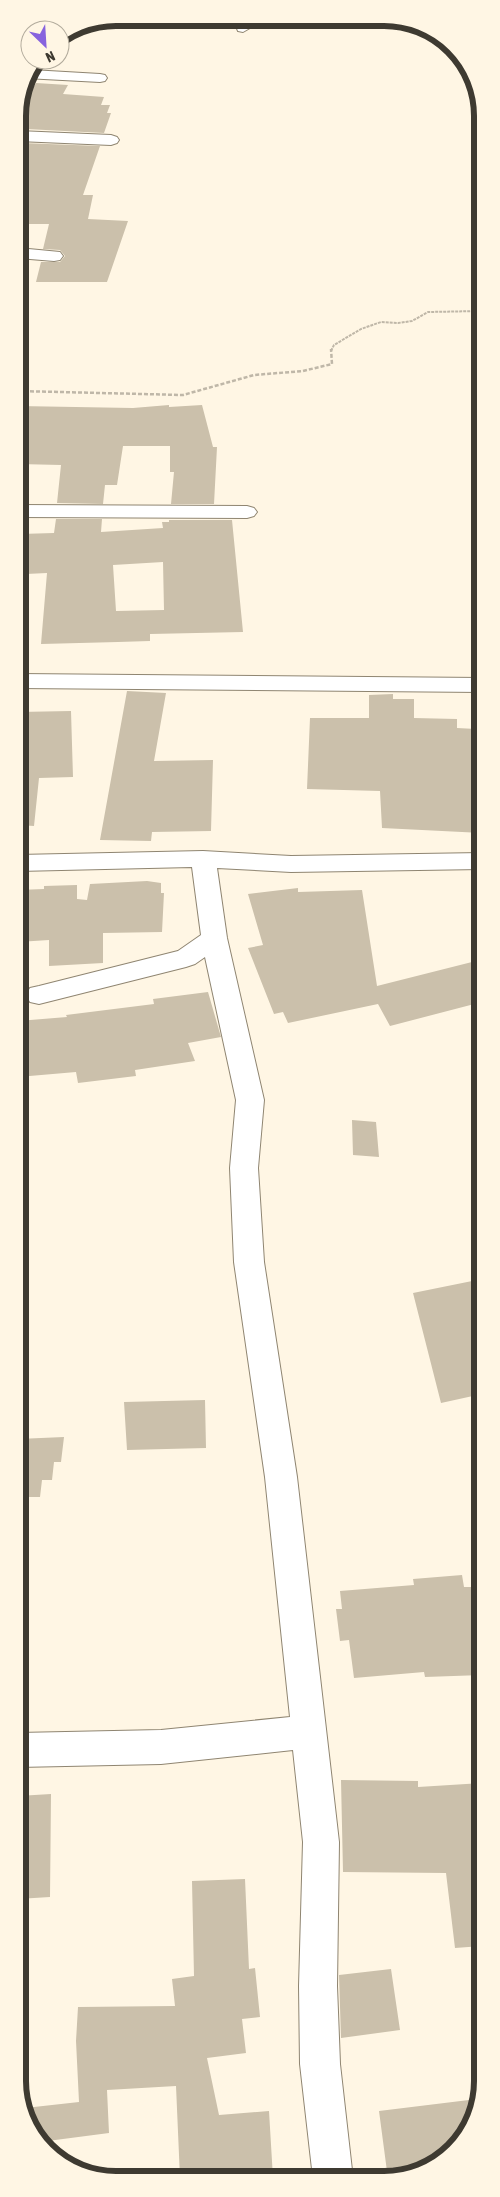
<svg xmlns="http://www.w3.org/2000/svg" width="500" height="2197" viewBox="0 0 500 2197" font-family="'Asap Condensed',sans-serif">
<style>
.building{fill:#cbc0ab;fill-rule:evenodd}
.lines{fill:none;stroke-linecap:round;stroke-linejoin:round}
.minor-casing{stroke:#8f8571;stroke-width:2}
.path-far1{stroke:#bfb7a8;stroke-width:2;stroke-dasharray:3 1;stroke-linecap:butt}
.path{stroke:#bfb7a8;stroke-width:2.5;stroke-dasharray:4 2;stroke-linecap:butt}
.minor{fill:#fff;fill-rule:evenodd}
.rim{fill:none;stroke:#3e3a31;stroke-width:6}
</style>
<rect width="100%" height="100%" fill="#fff6e4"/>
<path class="building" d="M36,83L68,85L63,94L104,97L101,105H110L107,113H111L104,133L26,129L28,125H18V112Z
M21,143L100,146L83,195H93L88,219L128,221L107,282H36L41,262H60L65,256L60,250L43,249L49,224H18V154Z
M169,405V407L202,405L213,447H217L214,504H171L174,472H170V446H123L117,485H105L103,504L57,503L61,465L18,464V406L133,408Z
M56,519H102L101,532L163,528L162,522H169V520H232L243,632L150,634V641L118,642L41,644L47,573L26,574L27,564H18L20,534L54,533ZM163,562L164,610L116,611L113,565Z
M127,691L166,693L154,761L213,760L211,831L152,832L151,841L100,840Z
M393,694V699H414V718L457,719V728L476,729L478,775L482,776V802L478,803L482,833L382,828L380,791L307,789L310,718H369V695Z
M71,711L73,777L39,778L34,826L18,825V712Z
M147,881L161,883V893H164L162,932L103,933V963L49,966V940L18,942V890L44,889V886L77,885V899L87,900L90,884Z
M298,888V892L362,890L377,986L472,962L482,979V1002L390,1026L378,1004L288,1023L283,1012L274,1014L248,948L263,945L248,894Z
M208,992L221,1037L188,1043L195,1061L135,1070L136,1076L78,1083L76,1072L18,1077V1021L67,1017L66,1015L154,1004L153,999Z
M352,1120L376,1122L379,1157L353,1155Z
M482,1279V1394L441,1403L413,1293Z
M205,1400L206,1448L127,1450L124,1402Z
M64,1437L61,1462H54L52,1480H42L40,1497H18V1439Z
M462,1575L464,1587H477L482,1621V1675L425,1677L424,1672L354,1678L349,1640L340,1641L336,1609H342L340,1591L414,1585L413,1579Z
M341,1780L418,1781V1787L482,1783V1946L455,1948L446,1873L343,1872Z
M51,1794L50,1897L18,1899V1796Z
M245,1879L249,1969L255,1968L260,2017L242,2019L246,2053L207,2058L219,2115L269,2111L273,2178H180L176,2086L107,2090L109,2133L40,2142L25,2108L79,2102L76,2041L78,2007L175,2006L172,1979L194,1976L192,1881Z
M391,1969L400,2030L341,2038L339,1975Z
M477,2099L458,2146L428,2169L397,2179H388L379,2111Z"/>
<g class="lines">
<defs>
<path id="minor" d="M233,19H247L250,28L243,32L238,31Z
M31,70L100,74L105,75L107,78L105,81L100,82L25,78Z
M18,131L111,135L117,137L119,140L117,143L111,145L18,141Z
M18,248L60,252L63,256L60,260L54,261L18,258Z
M18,505L247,506L254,508L257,512L254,516L247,518L18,517Z
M18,674L482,678V692L18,688Z
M203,851L291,856L482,853V869L291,872L217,868L227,938L264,1100L258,1168L264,1262L297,1477L339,1842L337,1986L340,2064L353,2179L313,2178L300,2064L299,1986L303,1842L293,1750L161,1764L18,1767V1733L161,1730L290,1717L265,1477L234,1262L230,1168L236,1100L205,957L195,964L186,967L39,1004L30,1002L26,995L30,988L39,986L178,951L201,935L192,867L18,871V855Z"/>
</defs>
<use href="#minor" class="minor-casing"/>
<path class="path-far1" d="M331,351L334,345L361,329L381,322L398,323L412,321L428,312L482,311"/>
<path class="path" d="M18,391L183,395L254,375L303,371L332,364L331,349"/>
<use href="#minor" class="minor"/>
</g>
<path d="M0 0H500V2197H0ZM116 26H384A90 90 0 0 1 474 116V2081A90 90 0 0 1 384 2171H116A90 90 0 0 1 26 2081V116A90 90 0 0 1 116 26Z" fill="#fff6e4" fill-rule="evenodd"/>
<path class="rim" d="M116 26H384A90 90 0 0 1 474 116V2081A90 90 0 0 1 384 2171H116A90 90 0 0 1 26 2081V116A90 90 0 0 1 116 26Z"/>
<g transform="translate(45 45) rotate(155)"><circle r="24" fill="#fff6e4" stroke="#b2ab9c"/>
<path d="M0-4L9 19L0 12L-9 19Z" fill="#8763de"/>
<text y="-8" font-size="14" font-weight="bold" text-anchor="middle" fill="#3e3a31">N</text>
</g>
</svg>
